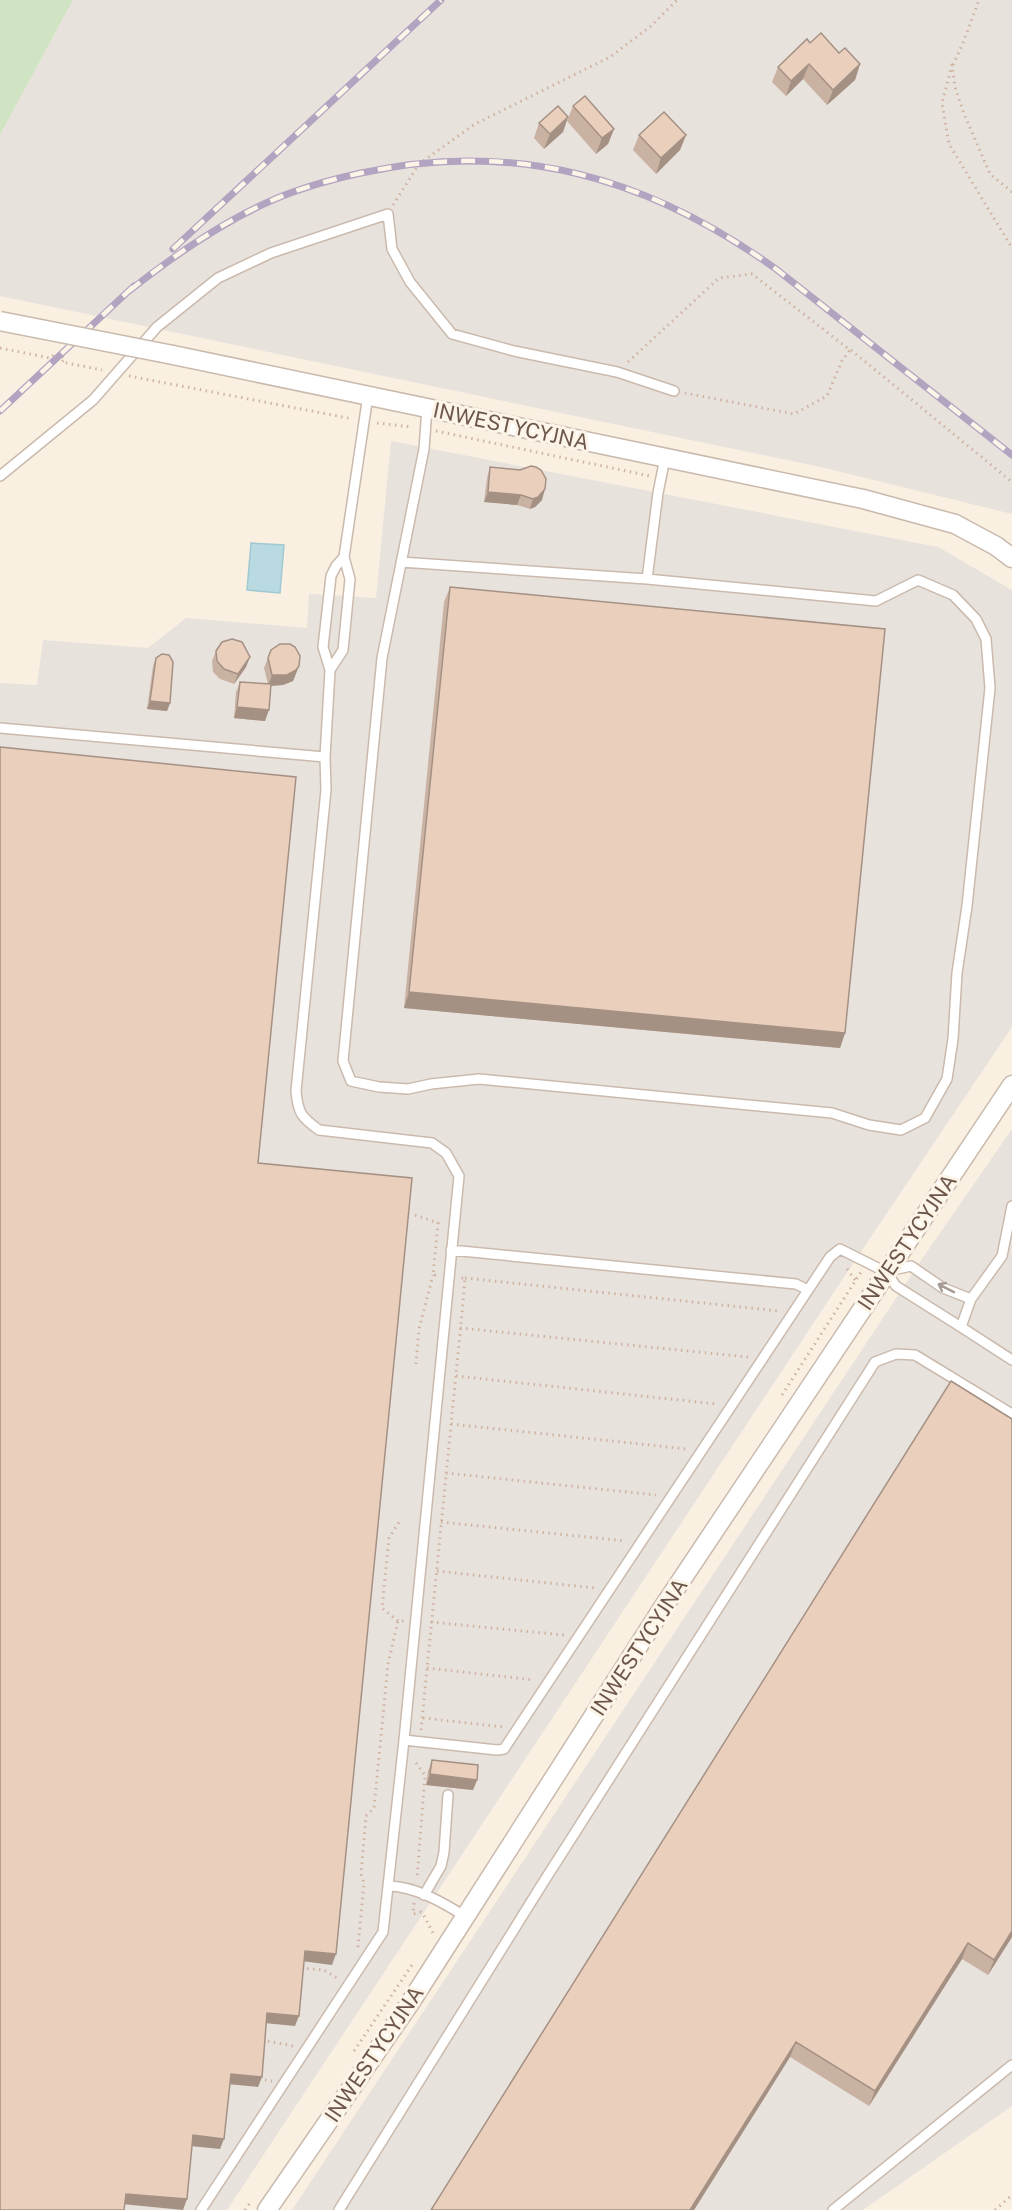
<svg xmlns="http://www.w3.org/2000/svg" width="1012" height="2210" viewBox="0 0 1012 2210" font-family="'Public Sans',sans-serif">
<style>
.industrial{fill:#e8e2dd}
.green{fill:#d0e4c3}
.water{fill:#b9dae0;stroke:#a1c9d0;stroke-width:1.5}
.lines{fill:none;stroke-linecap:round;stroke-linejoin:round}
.service-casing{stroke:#cabaad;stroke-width:12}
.minor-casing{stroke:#cabaad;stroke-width:21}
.path{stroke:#cfb3a1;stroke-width:3;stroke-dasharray:1.5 4.5;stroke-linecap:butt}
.service{stroke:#fff;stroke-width:9}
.minor{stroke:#fff;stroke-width:18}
.rail-casing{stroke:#b2a3c0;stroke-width:7}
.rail{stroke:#fcf4e7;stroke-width:4.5;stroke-dasharray:14;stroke-linecap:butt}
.minor-bridge-casing{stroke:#cabaad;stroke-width:21;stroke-linecap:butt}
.minor-bridge{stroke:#fff;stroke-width:18}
.wall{fill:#cab2a3}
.shaded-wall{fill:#a49184}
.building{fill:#ebcfbd;stroke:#a49184;stroke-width:1.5}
.oneway{stroke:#a79a94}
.labels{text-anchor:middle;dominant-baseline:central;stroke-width:6;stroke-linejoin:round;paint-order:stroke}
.street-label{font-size:21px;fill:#6d574c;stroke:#fcf4e7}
</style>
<rect width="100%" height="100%" fill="#f9f0e2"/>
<path class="industrial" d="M73,0H1012V514L825,468L0,296V135Z
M391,441L938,547L1012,590V1027L846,1274L227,2210H0V683L37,685L43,640L148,648L186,618L307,628L309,594L376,598Z
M1012,1129V2106L863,2210H292L922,1259Z"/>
<path class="green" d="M0,0H73L0,135Z"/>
<path class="water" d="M251,543L284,545L280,593L247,590Z"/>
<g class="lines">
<defs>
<path id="service" d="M0,476L93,400L157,327L218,278L271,253L388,214L392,249L410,282L452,334L514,351L617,372L674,391
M344,557L336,566L331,576L323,647L330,670L325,757L326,790L296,1091C298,1113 301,1117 319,1130L432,1143L446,1153L459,1176L404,1740L497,1750L504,1749L830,1257L840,1249L886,1272L896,1286L961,1327
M401,562L647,579L876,601L918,580L953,595L976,619L986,639L990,688L967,906L957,973L953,1039L947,1079L925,1118L901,1130L869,1125L832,1113L479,1079L431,1084L408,1089L379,1087L351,1081L343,1061L382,658L424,449L427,408
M647,579L658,493L665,458
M330,670L343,650L350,579L344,557L368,395
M0,728L325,757
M1012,1206L1002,1256L971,1299L961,1327L1012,1360
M451,1250L796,1284L808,1290
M888,1271L911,1266L943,1288L971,1299
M388,1886C415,1886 444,1903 466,1917
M424,1895L441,1866L444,1852L448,1795
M201,2210L383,1932L404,1740
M339,2210L541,1886L875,1362L896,1354L915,1355L1012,1414
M833,2210L1012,2065"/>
<path id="minor" d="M173,355L863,499L955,524L996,546L1012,558
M267,2210L410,2003L662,1609L1012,1085"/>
</defs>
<use href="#service" class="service-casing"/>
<use href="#minor" class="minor-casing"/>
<path class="path" d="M953,65L963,43L979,0
M1012,192L990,174L964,114L955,87L952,65L942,103L949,144L1012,248
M393,205L419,164L475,124L610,57L651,26L677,0
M0,348L50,358L56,353L65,358L62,362L102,370
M851,350L1012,482
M628,362L719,278L752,274L850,350L842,361L827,396L794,414L685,393
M129,376L353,419
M377,423L412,427
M436,431L650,476
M415,1215L438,1223L433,1275H439
M847,1269L856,1281
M465,1278L779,1311
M460,1328L748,1357
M416,1364L419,1329L433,1275
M456,1376L717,1404
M782,1395L861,1272
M451,1424L687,1449
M446,1473L656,1495
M441,1522L626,1541
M437,1571L595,1588
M398,1621L382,1608L389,1538L401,1519
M431,1622L564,1635
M427,1668L534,1680
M423,1718L504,1727
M421,1730L463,1303L465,1278H460
M416,1763L425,1775L417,1879
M414,1903L413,1914L421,1912L423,1914L433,1933
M358,1947L364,1883L361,1874L366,1816L374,1808L388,1664L398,1621H404
M301,1968L324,1970L337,1978
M262,2040L293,2046
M354,2051L414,1962
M259,2079L272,2081
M245,2210L250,2203
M995,2210L1012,2195"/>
<use href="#service" class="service"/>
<use href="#minor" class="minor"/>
<defs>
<path id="rail" d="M173,249L441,0
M129,291C172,257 216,226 266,203C296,189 329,180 361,173C516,139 649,178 776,269L1012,455
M0,411L134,286"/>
</defs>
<use href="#rail" class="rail-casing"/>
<use href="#rail" class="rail"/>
<defs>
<path id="minor-bridge" d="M0,321L173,355"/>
</defs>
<use href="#minor-bridge" class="minor-bridge-casing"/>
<use href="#minor-bridge" class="minor-bridge"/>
</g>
<path class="wall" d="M810,43L839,53L860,64L855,80L827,105L803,79L786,96L772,82L778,67Z
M573,106L614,129L608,144L596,154L567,121Z
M568,117L563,132L544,149L534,138L539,123Z
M639,135H686L680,150L656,174L633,150Z
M490,467L542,500L535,507L530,509L517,505L484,502L487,478Z
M450,587L845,1033L840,1048L404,1008L444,602Z
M271,650L299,666L293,681L283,685L271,686L265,721L234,718L236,692L240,682L268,684L264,668Z
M216,651L246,667L234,684L220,679L213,672L212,661Z
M156,658L170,703L167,711L147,709L153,666Z
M1012,1419V1937L988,1975L962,1959L869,2106L790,2057L694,2210H431Z
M432,1760L477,1780L473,1790L426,1785L428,1771Z"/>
<path class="shaded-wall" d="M809,64L803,79L786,96L791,81Z
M860,64L855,80L827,105L833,90Z
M568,117L563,132L544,149L550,134Z
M614,129L608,144L596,154L602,138Z
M686,135L680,150L656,174L661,158Z
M545,489L542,500L535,507L530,509L533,499Z
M488,492L521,495L517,505L484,502Z
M250,657L246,667L234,684L238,674Z
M299,666L293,681L283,685L268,686L272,675Z
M150,701L170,703L167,711L147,709Z
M237,707L269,710L265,721L234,718Z
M409,992L845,1033L840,1048L404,1008Z
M430,1774L477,1780L473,1790L426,1785Z
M1012,1931V1937L988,1975L994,1960Z
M968,1943L962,1959L869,2106L875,2091Z
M305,1951L336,1954L332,1965L301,1961Z
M267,2013L299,2016L295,2026L264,2023Z
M796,2042L790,2057L694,2210H690Z
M231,2074L262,2077L258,2087L227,2084Z
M193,2135L224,2139L220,2149L190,2146Z
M126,2194L187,2199L183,2210L122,2204Z"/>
<path class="building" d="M821,33L839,53L845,48L860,64L833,90L809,64L791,81L778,67L807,39L810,43Z
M585,96L614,129L602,138L573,106Z
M558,106L568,117L550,134L539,123Z
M664,112L686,135L661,158L639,135Z
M531,466L536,467L541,470L546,479L545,489L538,497L533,499L521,495L488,492L490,467L520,470Z
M450,587L885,629L845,1033L409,992Z
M232,639L242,642L250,657L238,674L224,669L217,661L216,651L222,642Z
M280,644H290L295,647L300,656L299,666L296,670L287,675H272L268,658L271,650Z
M162,654L169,655L173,662L170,703L150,701L156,658Z
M240,682L271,684L269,710L237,707Z
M0,747L296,777L258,1163L412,1178L336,1954L305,1951L299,2016L267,2013L262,2077L231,2074L224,2139L193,2135L187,2199L126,2194L124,2210H0Z
M951,1381L1012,1419V1931L994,1960L968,1943L875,2091L796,2042L690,2210H431Z
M432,1760L478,1765L477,1780L430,1774Z"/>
<defs><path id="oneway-shaft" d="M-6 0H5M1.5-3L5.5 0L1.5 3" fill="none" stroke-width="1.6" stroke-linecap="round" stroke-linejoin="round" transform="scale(1.5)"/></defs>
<use class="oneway" href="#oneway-shaft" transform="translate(946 1288) rotate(-153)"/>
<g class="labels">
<g class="street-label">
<text transform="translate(511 426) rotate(12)">INWESTYCYJNA</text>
<text transform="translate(907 1242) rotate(-56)">INWESTYCYJNA</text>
<text transform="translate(639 1647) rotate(-57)">INWESTYCYJNA</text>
<text transform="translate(374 2054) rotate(-56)">INWESTYCYJNA</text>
</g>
</g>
</svg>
